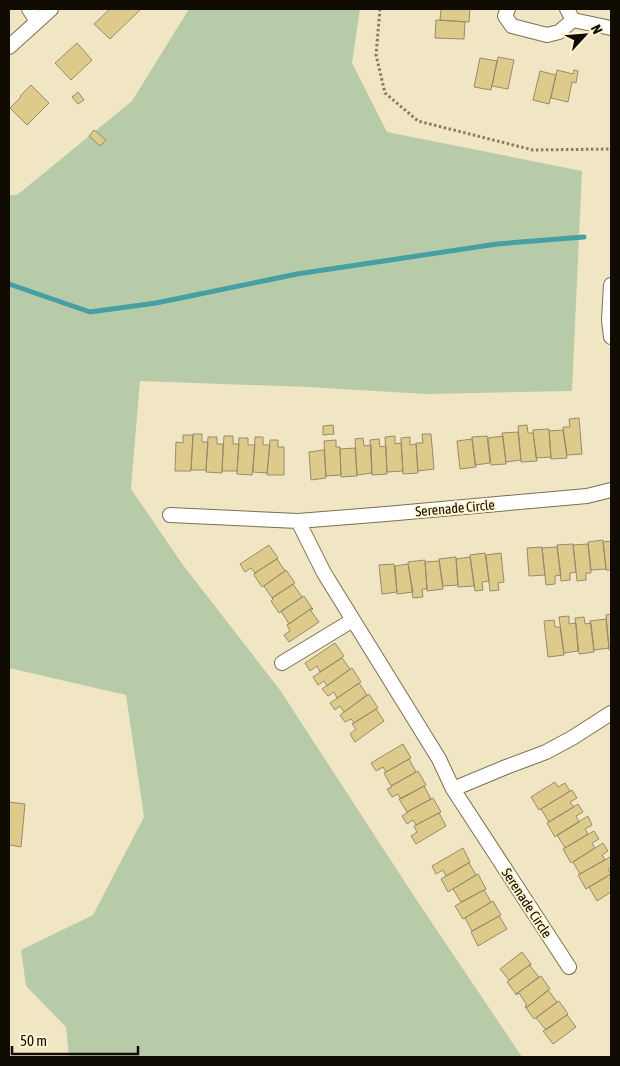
<svg xmlns="http://www.w3.org/2000/svg" width="620" height="1066" viewBox="0 0 620 1066" font-family="'Asap Condensed',sans-serif">
<style>
.green{fill:#b8cba8}
.lines{fill:none;stroke-linecap:round;stroke-linejoin:round}
.stream{stroke:#46a0a3;stroke-width:5}
.building{fill:#decb8b;stroke:#968c6b}
.minor-casing{stroke:#7a7050;stroke-width:16}
.path{stroke:#847c66;stroke-width:3;stroke-dasharray:2.5 2.5;stroke-linecap:butt}
.minor{stroke:#fff;stroke-width:14}
.labels{text-anchor:middle;dominant-baseline:central;stroke-width:4;stroke-linejoin:round;paint-order:stroke}
.street-label{font-size:14px;fill:#100c03;stroke:#fff4d0}
</style>
<rect width="100%" height="100%" fill="#f1e6c3"/>
<path class="green" d="M189,9H360L352,63L387,132L582,171L572,391L426,394L308,387L140,381L131,489L183,565L280,690L414,896L522,1057H69L66,1027L26,986L21,950L93,915L144,817L126,695L9,668V195H17L132,101Z"/>
<g class="lines">
<path class="stream" d="M9,284L90,312L156,303L297,274L497,244L584,237"/>
</g>
<path class="building" d="M110,9H141L110,39L94,24Z
M441,9H470L469,22L440,20Z
M436,20L465,22L464,39L435,38Z
M77,43L92,60L71,80L55,63Z
M498,57L514,60L508,89L492,86Z
M480,58L497,61L491,90L474,87Z
M557,70L573,74L574,70L578,71L576,83L572,82L568,102L551,98Z
M540,71L556,75L549,104L533,100Z
M31,85L49,103L27,125L10,108L21,97L20,96Z
M78,92L84,100L78,104L72,97Z
M94,130L106,140L100,146L89,136Z
M579,418L582,454L567,455L563,427H570L569,419Z
M333,425L334,434L323,435V426Z
M527,425L528,433H533L537,461L521,462L518,426Z
M549,429L551,457L536,458L533,430Z
M563,430L567,458L551,459L549,431Z
M518,432L521,460L506,462L502,433Z
M193,434H202V442H208L206,470H191Z
M422,434H431L434,469L418,471L416,443H423Z
M183,435H193L191,471H175L176,442L183,443Z
M224,436H233V444H239L237,471H222Z
M395,436V444L401,443L403,471L387,472L385,437Z
M487,436L490,463L475,465L472,437Z
M503,436L506,464L491,465L488,438Z
M208,437H217V444H223L222,473L206,472Z
M255,437H263V445H270L267,473L253,472Z
M410,437V445L416,444L418,473L403,474L401,438Z
M239,438H248V445H255L252,475L237,474Z
M363,438L364,446L371,445L372,473L357,475L355,439Z
M379,439L380,447L386,446L387,474L372,475L370,440Z
M472,439L476,467L460,469L457,441Z
M270,440H278V447H284V475H267Z
M336,440V447H340L341,475L326,476L324,441Z
M355,448L357,476L341,477L340,449Z
M324,450L326,478L311,480L309,452Z
M603,540L606,569L591,570L588,542Z
M611,541V570H606L603,542Z
M573,544L576,572L570,573V580L561,581L557,545Z
M588,544L591,573H586V580L577,581L573,545Z
M269,545L278,558L255,573L251,568L245,572L240,564Z
M542,547L545,575L529,576L527,548Z
M557,547L561,575L555,576V584L546,585L542,548Z
M485,553L489,581L482,582L483,590L475,591L470,555Z
M501,553L504,582L498,583L499,590L490,591L486,555Z
M456,557L458,585L443,586L439,559Z
M470,557L474,586L458,587L456,559Z
M277,559L285,571L262,587L254,575L255,573Z
M425,560L427,589H422L423,597L413,598L408,562Z
M439,561L443,589L427,591L425,562Z
M394,564L397,592L382,594L379,565Z
M408,564L413,592L397,594L395,566Z
M286,570L295,583L272,598L264,586Z
M293,584L302,597L279,613L271,601L273,599L272,598Z
M304,596L312,608L289,624L281,611Z
M312,608L313,609L311,611L319,622L289,642L284,635L290,631L287,625Z
M611,614V650H609L606,615Z
M569,616V624L576,623L578,651L564,653L559,617Z
M584,617L585,624L591,623L594,652L579,654L575,618Z
M606,619L609,648L594,650L590,621Z
M554,620L555,627H560L564,655L548,657L544,621Z
M335,643L344,656L320,672L317,666L310,671L305,663Z
M342,658L350,669L327,686L324,681L318,685L313,677Z
M352,668L361,682L337,698L334,692L328,696L322,689Z
M359,683L367,695L344,712L340,706L335,710L330,703Z
M369,694L378,708L354,723L351,719L345,722L340,715Z
M376,709L384,721L355,742L350,734L356,729L352,724Z
M403,744L411,758L386,772L383,767L376,771L371,763Z
M409,759L416,772L391,786L384,773Z
M418,771L426,785L401,799L398,794L392,797L387,789L392,787L391,786Z
M555,782L558,787L565,783L570,791L539,810L531,797Z
M424,786L431,799L407,812L399,799Z
M572,790L577,798L570,802L574,807L549,822L541,809Z
M433,798L441,812L416,825L413,820L407,824L402,816L407,813V812Z
M9,802L25,804L21,847L9,845Z
M578,804L583,812L576,816L579,822L555,837L547,823Z
M439,813L446,826L416,844L411,836L417,832L414,826Z
M588,816L592,825L585,829L588,834L565,848L557,835Z
M594,831L599,839L592,843L595,848L571,863L563,849Z
M603,843L608,851L602,855L605,860L580,874L573,862Z
M463,848L470,862L446,876L443,870L436,874L432,866Z
M610,857L611,860V867L608,869L611,874L586,889L578,875Z
M469,863L476,875L448,892L441,879Z
M478,874L486,889L461,902L453,889Z
M611,874V892L597,901L589,887Z
M484,890L491,902L463,919L455,906Z
M493,901L501,915L472,931L465,918Z
M499,916L507,929L478,946L471,932Z
M522,952L531,964L509,980L500,969Z
M531,964L530,966L539,977L516,994L507,982Z
M541,976L550,989L526,1008L525,1006L527,1005L519,993L516,995V994Z
M548,990L557,1002L534,1019L526,1008Z
M559,1001L568,1014L546,1030L536,1018Z
M567,1015L576,1027L553,1044L543,1031Z"/>
<g class="lines">
<defs>
<path id="minor" d="M29,9L37,21
M508,9L505,16L512,26L547,35L559,32L573,20
M567,9L573,20
M573,20L611,28
M9,47L51,9
M611,285L609,320L611,337
M170,515L298,521L386,514L587,496L611,490
M298,521L324,573L439,759L453,789L569,967
M282,663L353,620
M453,789L506,767L546,752L572,738L611,713"/>
</defs>
<use href="#minor" class="minor-casing"/>
<path class="path" d="M380,9L376,55L385,93L418,121L533,150L611,149"/>
<use href="#minor" class="minor"/>
</g>
<g class="labels">
<g class="street-label">
<text transform="translate(455 508) rotate(-5)">Serenade Circle</text>
<text transform="translate(527 903) rotate(57)">Serenade Circle</text>
</g>
</g>
<rect width="620" height="1066" fill="none" stroke="#100c03" stroke-width="20"/>
<g transform="translate(585 35) rotate(64)" stroke="#fff4d0" stroke-width="4" paint-order="stroke">
<path d="M0-4L9 19L0 12L-9 19Z" fill="#100c03"/>
<text y="-8" font-size="14" font-weight="bold" text-anchor="middle" fill="#100c03">N</text>
</g>
<path d="M12 1046v8h126v-8" fill="none" stroke="#100c03" stroke-width="2.5"/>
<text x="20" y="1046" font-size="15" fill="#100c03" stroke="#fff4d0" stroke-width="4" paint-order="stroke">50 m</text>
</svg>
